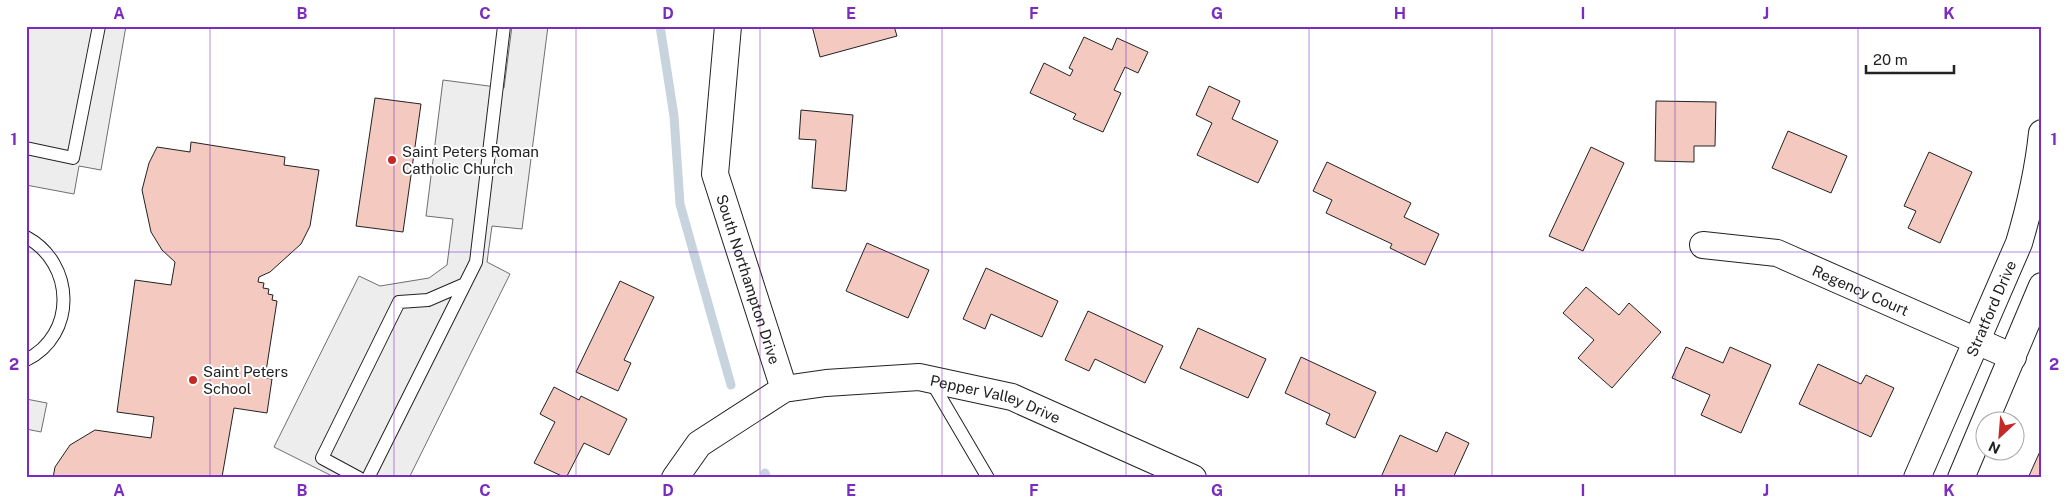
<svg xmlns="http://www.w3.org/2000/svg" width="2068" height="504" viewBox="0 0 2068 504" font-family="'Public Sans',sans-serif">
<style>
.parking{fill:#ededed;stroke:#6f6f6f}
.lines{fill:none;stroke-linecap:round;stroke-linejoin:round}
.stream{stroke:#c7d3dd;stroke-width:9}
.building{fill:#f3c9c0;stroke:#222}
.lane-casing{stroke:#222;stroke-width:14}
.street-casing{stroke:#222;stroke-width:28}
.lane{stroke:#fff;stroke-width:12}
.street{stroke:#fff;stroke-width:26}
.grid{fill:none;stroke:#7b2cbf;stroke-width:1;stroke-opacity:0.55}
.poi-dot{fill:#c62828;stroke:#fff;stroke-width:2}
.labels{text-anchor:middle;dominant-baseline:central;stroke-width:4;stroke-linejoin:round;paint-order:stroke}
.poi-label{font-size:15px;fill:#222;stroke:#fff;text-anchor:start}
.street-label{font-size:15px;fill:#222;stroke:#fff}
.neatline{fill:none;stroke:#7b2cbf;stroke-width:2}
.grid-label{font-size:16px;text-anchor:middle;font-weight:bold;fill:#7b2cbf}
</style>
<rect width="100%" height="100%" fill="#fff"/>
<path class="parking" d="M26,26H126L101,170L79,166L74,194L26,185Z
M512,26H548L522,229L492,226L487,262L510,274L409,478H336L274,447L359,276L380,286L429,278L447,265L453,219L426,216L443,80L504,88Z
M26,399L47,403L41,432L26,429Z"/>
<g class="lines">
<path class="stream" d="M660,26L674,116L680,204L731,385
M765,473L767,478"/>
</g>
<path class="building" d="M812,26H894L897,36L820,57Z
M1084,37L1112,50L1117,38L1148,52L1138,73L1125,67L1114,90L1121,93L1103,132L1073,119L1076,114L1030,93L1044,63L1070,76L1073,70L1069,68Z
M1209,86L1240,101L1232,119L1278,141L1258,183L1197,155L1212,123L1196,115Z
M375,98L421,104L403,232L356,226Z
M1656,101L1716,102L1715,146H1694V162L1655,161Z
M801,110L853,115L846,191L812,188L816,140L799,139Z
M1788,131L1847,156L1831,193L1772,168Z
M191,142L285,157L284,165L319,170L310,226L301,244L270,272L259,277L258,282L264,283L263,288L269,289L268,294L273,295L272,300L277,301L265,378L272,379L267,413L234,408L222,477L229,478H53L55,467L70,445L95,430L151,438L154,417L117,412L135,280L171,285L175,262L162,250L151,232L142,190L149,163L157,147L190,152Z
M1591,147L1624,163L1583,251L1549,236Z
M1929,152L1972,172L1940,243L1908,228L1916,211L1904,206Z
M1327,162L1411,203L1404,217L1439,234L1425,265L1390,248L1392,244L1326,213L1332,200L1313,191Z
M867,243L929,270L908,318L846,291Z
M986,268L1058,301L1042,337L991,314L985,329L963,319Z
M620,281L654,297L624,360L631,363L618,391L576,372Z
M1586,287L1619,315L1629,303L1661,332L1612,388L1578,358L1594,340L1563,313Z
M1088,311L1163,346L1145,383L1095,359L1089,371L1065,360Z
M1198,328L1266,359L1248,398L1180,368Z
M1686,347L1723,363L1730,347L1771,365L1741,433L1701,415L1710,395L1672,378Z
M1301,357L1376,392L1355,438L1326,424L1330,414L1285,393Z
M1818,364L1861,384L1866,375L1894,388L1871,437L1799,404Z
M554,387L579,400L581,396L627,419L609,455L584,443L566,478L534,463L555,422L540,414Z
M1446,432L1469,443L1453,478L1381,477L1400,435L1437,452Z
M2042,447V478H2028Z"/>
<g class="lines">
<defs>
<path id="lane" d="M26,148L73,158L99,26
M26,237C75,263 77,335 26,360
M931,381L988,478
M359,478L322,458L399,302L428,300L465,284
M368,478L476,262L504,26"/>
<g id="street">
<path id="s1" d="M728,26L715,174L784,389"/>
<path id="s2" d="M1703,245L1777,253L2013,357"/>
<path id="s3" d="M675,478L699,444L784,389L826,383L919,377L1012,397L1193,478"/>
<path id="s4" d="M1917,478L2019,243C2030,206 2038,171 2042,133"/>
<path d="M1961,478L2042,286"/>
</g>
</defs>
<use href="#lane" class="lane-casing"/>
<use href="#street" class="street-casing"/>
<use href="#lane" class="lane"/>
<use href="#street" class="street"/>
</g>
<path class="grid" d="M210,26V478M394,26V478M576,26V478M760,26V478M942,26V478M1126,26V478M1309,26V478M1492,26V478M1675,26V478M1858,26V478M26,252H2042"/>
<g class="poi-dot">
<circle cx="392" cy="160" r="5"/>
<circle cx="193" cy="380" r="5"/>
</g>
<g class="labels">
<g class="poi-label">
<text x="402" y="151">Saint Peters Roman<tspan x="402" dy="17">Catholic Church</tspan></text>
<text x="203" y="371">Saint Peters<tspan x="203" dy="17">School</tspan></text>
</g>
<g class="street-label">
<text stroke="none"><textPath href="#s1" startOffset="259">South Northampton Drive</textPath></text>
<text stroke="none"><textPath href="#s2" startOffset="166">Regency Court</textPath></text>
<text stroke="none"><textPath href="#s4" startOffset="185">Stratford Drive</textPath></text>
<text stroke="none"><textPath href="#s3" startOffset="358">Pepper Valley Drive</textPath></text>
</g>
</g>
<rect width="2068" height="504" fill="none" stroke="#ffffff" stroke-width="55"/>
<g transform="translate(2000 436) rotate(206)"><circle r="24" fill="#ffffff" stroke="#a7a7a7"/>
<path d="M0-4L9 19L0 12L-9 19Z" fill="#c62828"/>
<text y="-8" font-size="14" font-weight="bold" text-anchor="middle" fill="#222222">N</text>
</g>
<path d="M1866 65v8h88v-8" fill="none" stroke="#222222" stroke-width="2.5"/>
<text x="1873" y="65" font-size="15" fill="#222222" stroke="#ffffff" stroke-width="4" paint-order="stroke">20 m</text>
<rect x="28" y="28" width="2012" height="448" class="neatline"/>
<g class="grid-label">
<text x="119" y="19">A</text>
<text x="302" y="19">B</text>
<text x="485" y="19">C</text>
<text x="668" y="19">D</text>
<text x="851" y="19">E</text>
<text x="1034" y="19">F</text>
<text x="1217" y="19">G</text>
<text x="1400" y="19">H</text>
<text x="1583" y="19">I</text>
<text x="1766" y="19">J</text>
<text x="1949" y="19">K</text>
<text x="14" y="145">1</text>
<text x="2054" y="145">1</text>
<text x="14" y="370">2</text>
<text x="2054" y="370">2</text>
<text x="119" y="496">A</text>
<text x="302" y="496">B</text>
<text x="485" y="496">C</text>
<text x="668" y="496">D</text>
<text x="851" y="496">E</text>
<text x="1034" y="496">F</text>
<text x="1217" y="496">G</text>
<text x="1400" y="496">H</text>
<text x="1583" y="496">I</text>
<text x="1766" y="496">J</text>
<text x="1949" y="496">K</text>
</g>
</svg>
